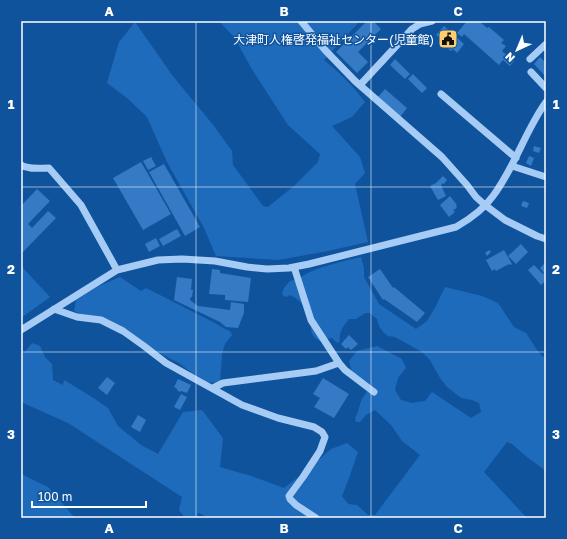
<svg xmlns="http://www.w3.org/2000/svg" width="567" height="539" viewBox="0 0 567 539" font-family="'Golos Text','Noto Sans JP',sans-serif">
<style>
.green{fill:#1f6bbb}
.building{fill:#347ac4}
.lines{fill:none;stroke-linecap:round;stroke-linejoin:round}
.minor{stroke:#a6ccf5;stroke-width:7}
.grid{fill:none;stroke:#fff;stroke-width:1;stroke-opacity:0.55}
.labels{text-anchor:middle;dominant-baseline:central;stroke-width:3;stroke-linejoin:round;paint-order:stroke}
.poi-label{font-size:12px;fill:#fff;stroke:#10539d;text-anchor:end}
.neatline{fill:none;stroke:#fff;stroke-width:1.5}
.grid-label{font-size:13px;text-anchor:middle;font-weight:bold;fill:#fff}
</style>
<rect width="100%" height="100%" fill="#10539d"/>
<path class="green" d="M219,21H360L324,60C340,73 353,86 365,102L352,117L332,126L360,157L365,173L355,184L368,242L323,252L278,260L216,256L204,228L167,162L147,117L127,98L107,83L119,42L135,22L172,75L214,126L232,151L233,165L263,206L268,207L294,186L318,162L320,154L288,125L253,71L234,37Z
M361,257L364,268V277L379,304L416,329L427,321L435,308L445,287L482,296L498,303L514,327L526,333L537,350L542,356L546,358V471L527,457L512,444L507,442L484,472L527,518H209L199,513L195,518H185L179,510L182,497L68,423L21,402V353L23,354L32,343L40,346L45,357L52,364L53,380L63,385L64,380L92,397L108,408L118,426L141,445L158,454L183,412L202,410L223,438L220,467L251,476L284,488L305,472L331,449L347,443L358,452L349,478L342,496L348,504L357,505L368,515H375L420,455L402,441L391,425L375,410L366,415L360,422H356L355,418C359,412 359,405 362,399C365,393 369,391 372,385L352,372L349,361L357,351L377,346L402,359L406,368L398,378L395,390L401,400L412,403L425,401L432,392L471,418L481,412L479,403L472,400L461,398L447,387L440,378L430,360L422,352L395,337L388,336L383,332L379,326L377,319L370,313H365L356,319H349C344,325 338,333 340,341L338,343L336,342L332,338L327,339L323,342C320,341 314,338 313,335C311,333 311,328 311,325C308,313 303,300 290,295L287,297L284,296L282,294L284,288L290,281C298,280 303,275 310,272C326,265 344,261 361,257Z
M21,266L50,297L21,318Z
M120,277L141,291L146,288C169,299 190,311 213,322C219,325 224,329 230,331L232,335L225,344L222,354L220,383L208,382L192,373L179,363L152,349L124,329L85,316L74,311L76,300L99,286Z
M21,474L48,487L75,518H21Z"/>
<path class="building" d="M367,21H373L381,29L358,52L368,62L357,73L336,52Z
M467,21L471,22L472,21H479L487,28L489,27L504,40L501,43L506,46L502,51L514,61L510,66L503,60L499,65L464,34L462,37L457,33Z
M444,26L464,44L457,53L453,49L451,51L440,42L442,40L436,35Z
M540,57L546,63V77L534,64Z
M395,59L410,74L405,79L390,65Z
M413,74L427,88L422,93L408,79Z
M385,89L407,108L400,117L377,98Z
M534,146L541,148L539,153L533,151Z
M529,156L534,158L531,166L526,163Z
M151,157L156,166L148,170L143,161Z
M141,162L171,214L143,230L113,178Z
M164,164L200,227L185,236L149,172Z
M443,176L447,180L444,184L443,183L441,185L446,196L438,200L430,186L436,183Z
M37,189L50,201L28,224L32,228L48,211L56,218L21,254V206Z
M450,196L457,205L456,206L457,208L453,210L455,212L449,217L440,205Z
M523,201L529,203L527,208L521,206Z
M177,229L181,236L163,246L159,239Z
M156,238L160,246L149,252L145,244Z
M521,244L528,252L516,264L508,256Z
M489,250L491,252L487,256L485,253Z
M504,250L512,264L510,265L509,264L496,271L495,269L492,271L486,260Z
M545,263L546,265V280L541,285L528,270L534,265L543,274L544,273L540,268Z
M212,269L220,270V273L251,278L248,302L225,300V295L209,294Z
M380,269L393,288L394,287L425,313L417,322L384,299L383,300L368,277Z
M177,277L192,279L191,290H193L192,297H191L190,300L198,306L230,310L231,302L244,304V313L238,328L226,327L220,322L174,300Z
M349,335L358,344L351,350L348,347L346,349L341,344Z
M107,377L115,383L107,395L98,388Z
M323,378L349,394L334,418L314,407L320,398L313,394Z
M178,379L191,385L187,393L181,391L180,392L177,390V389L174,387Z
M181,394L187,397L180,410L174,407Z
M138,415L146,420L140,432L131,427Z"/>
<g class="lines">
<path class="minor" d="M301,21L325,50L355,81L442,157L467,185L476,197L485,205L505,220L537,236L546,239
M530,59L546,44
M531,72L546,88
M360,85L412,29L420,24L432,21
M441,94L516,158
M21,165C29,170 40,168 49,168L81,205L117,270
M512,166L546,177
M54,309L77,317L101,320L123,331L144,346L166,363L242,405L278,418L314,427L322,432L325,437L320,451L303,477L289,496L290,499L296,505L316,518
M21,330L117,270L158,260L182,259L215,261L247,267L267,269L289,268L309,264L456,227C470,219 484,209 493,196C515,167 525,131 546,102
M339,363L345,370L374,392
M213,388L223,383L316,371L339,363L311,320L294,267"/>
</g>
<path class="grid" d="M196,21V518M371,21V518M21,187H546M21,352H546"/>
<defs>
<symbol id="civic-square" viewBox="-11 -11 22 22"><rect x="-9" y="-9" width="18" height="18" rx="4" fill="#ffce6a" stroke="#10539d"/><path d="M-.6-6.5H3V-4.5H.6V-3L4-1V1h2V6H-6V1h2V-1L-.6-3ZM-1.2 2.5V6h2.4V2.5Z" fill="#111"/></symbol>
</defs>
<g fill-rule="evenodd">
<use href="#civic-square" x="437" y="28" width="22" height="22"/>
</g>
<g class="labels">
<g class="poi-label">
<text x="434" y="39">大津町人権啓発福祉センター(児童館)</text>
</g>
</g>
<rect width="567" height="539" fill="none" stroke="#10539d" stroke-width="44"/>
<g transform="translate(517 50) rotate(224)" stroke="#10539d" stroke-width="3" paint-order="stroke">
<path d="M0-3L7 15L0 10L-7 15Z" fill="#ffffff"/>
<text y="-6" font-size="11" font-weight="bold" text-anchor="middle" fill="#ffffff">N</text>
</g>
<path d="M32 501v6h114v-6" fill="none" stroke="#ffffff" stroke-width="2"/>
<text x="38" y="501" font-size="12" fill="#ffffff" stroke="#10539d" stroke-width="3" paint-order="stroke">100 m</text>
<rect x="22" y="22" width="523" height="495" class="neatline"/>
<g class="grid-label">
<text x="109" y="16">A</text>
<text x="284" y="16">B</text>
<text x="458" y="16">C</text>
<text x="11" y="109">1</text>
<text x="556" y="109">1</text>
<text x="11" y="274">2</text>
<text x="556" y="274">2</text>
<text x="11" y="439">3</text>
<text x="556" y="439">3</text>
<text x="109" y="533">A</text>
<text x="284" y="533">B</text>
<text x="458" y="533">C</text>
</g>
</svg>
